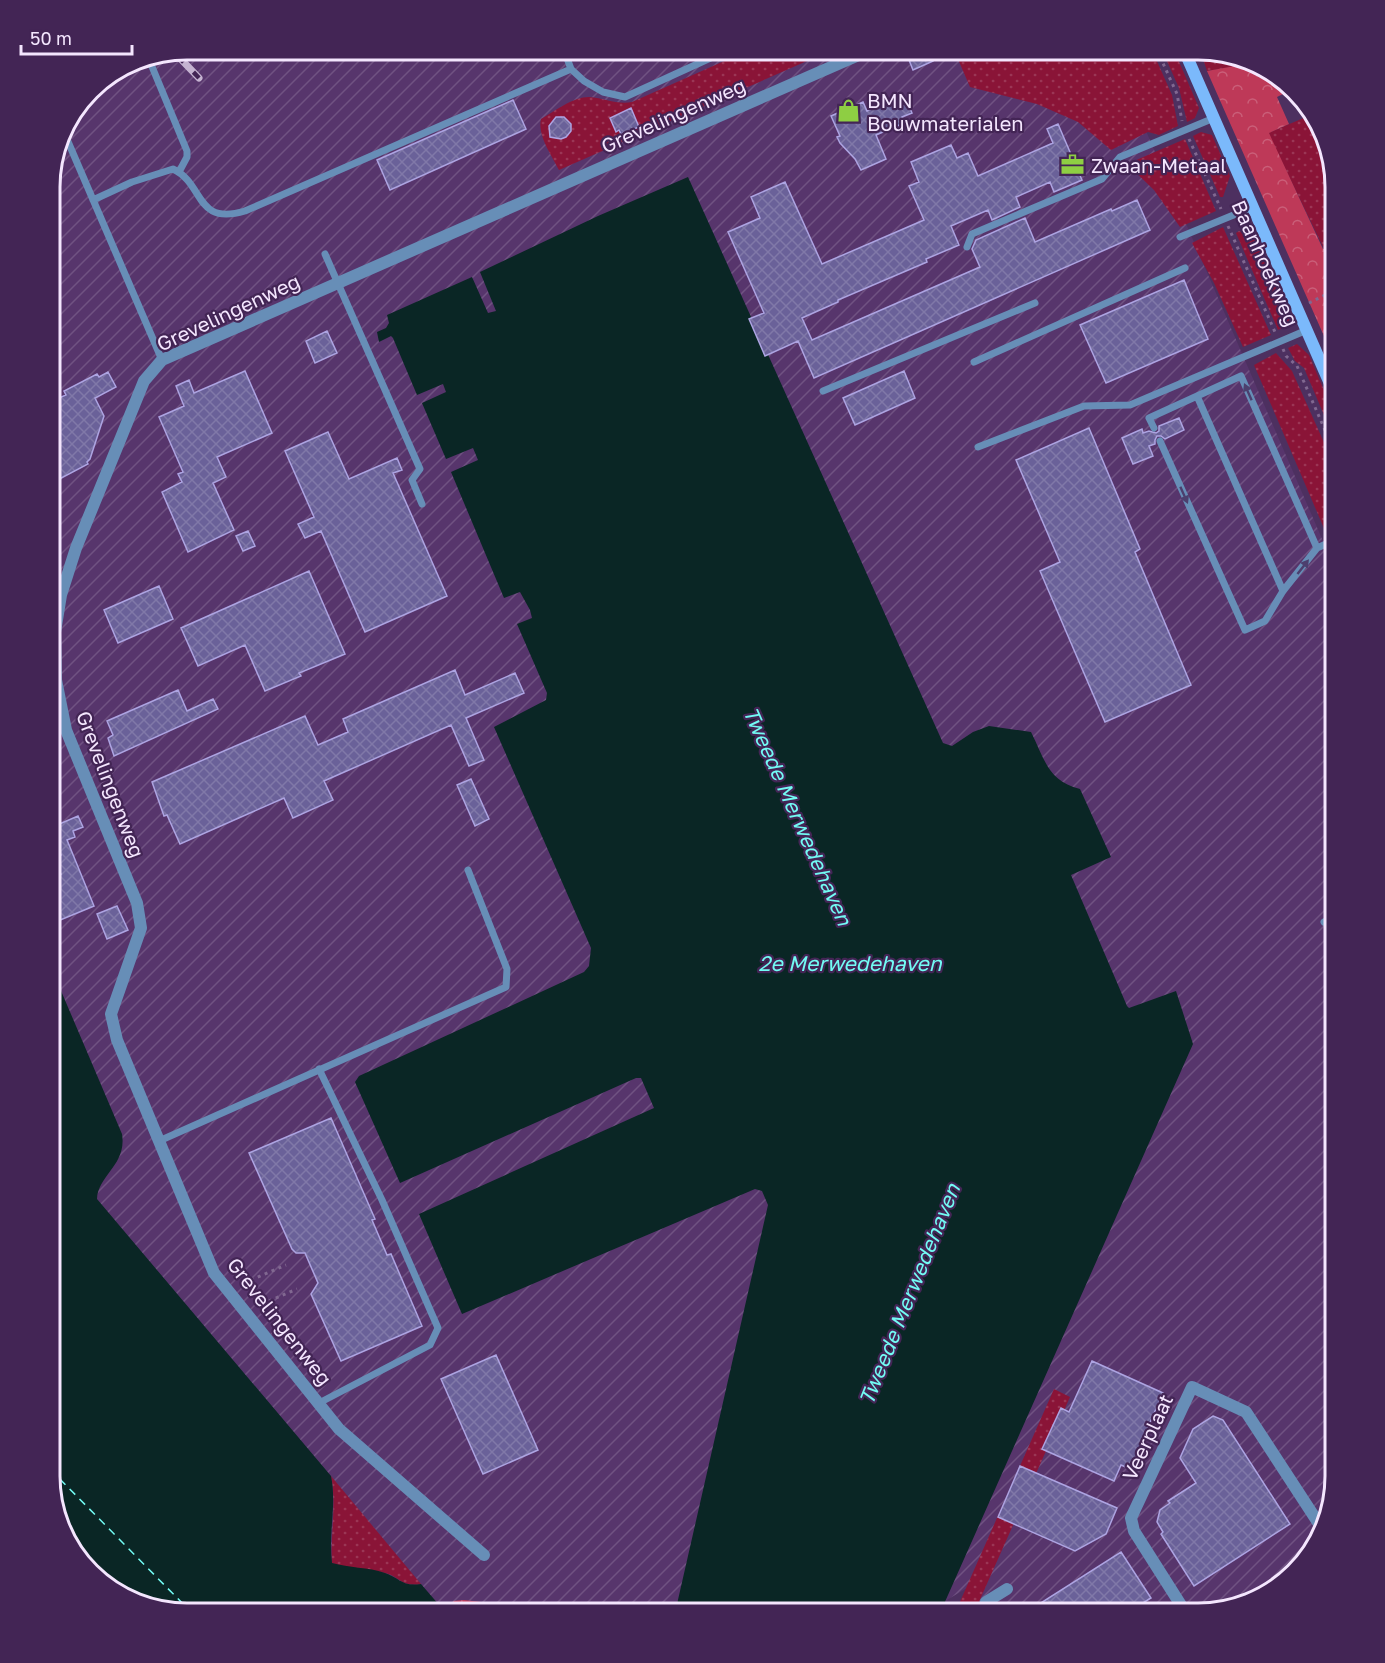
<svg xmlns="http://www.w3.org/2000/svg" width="1385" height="1663" viewBox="0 0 1385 1663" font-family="'Golos Text',sans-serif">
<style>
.industrial{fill:url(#industrial-furrows)}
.grass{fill:url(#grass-dots)}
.forest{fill:url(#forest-crowns)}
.water{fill:#0a2625}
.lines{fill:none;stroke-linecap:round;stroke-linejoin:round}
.ferry{stroke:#72fbf4;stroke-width:1.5;stroke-dasharray:8 6;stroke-linecap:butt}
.building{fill:url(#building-cross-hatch);stroke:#ada4e2;stroke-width:1.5}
.path{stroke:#816891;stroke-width:3;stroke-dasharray:3 4.5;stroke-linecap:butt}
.lane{stroke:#678eb7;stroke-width:7}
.street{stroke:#678eb7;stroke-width:12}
.secondary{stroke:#7bb9fb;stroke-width:12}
.rail-casing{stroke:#c5b3d1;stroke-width:7}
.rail{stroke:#432555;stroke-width:4.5;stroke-dasharray:14;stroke-linecap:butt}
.oneway{fill:#4c3f6e}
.labels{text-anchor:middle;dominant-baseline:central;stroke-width:4.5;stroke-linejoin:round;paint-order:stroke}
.poi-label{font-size:20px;fill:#f4e6fe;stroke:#432555;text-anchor:start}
.street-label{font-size:20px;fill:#f4e6fe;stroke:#432555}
.water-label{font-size:21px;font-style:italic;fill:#72fbf4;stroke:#432555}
.rim{fill:none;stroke:#f4e6fe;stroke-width:3}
</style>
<defs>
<pattern id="industrial-furrows" width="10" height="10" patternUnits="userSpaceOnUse" patternTransform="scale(1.5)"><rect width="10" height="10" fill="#57356c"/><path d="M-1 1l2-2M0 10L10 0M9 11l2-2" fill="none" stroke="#705282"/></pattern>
<pattern id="grass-dots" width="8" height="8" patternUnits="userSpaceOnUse" patternTransform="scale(1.5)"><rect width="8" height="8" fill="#8a1437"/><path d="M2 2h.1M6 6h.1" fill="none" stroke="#9b3655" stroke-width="1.8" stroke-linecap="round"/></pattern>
<pattern id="forest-crowns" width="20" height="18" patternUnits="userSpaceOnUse" patternTransform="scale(1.5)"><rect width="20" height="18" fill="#be3958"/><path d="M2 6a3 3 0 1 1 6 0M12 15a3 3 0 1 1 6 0" fill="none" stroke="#ca5f79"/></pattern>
<pattern id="building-cross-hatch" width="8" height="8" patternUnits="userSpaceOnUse" patternTransform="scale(1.5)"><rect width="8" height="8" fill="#6a6199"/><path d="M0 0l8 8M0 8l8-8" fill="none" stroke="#8078a8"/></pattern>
</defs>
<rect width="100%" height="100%" fill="#4d3060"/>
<path class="industrial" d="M187,50H1111L1335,569V1477L1321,1537L1275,1590L1199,1613H984L967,1588L925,1613H379L83,1199L50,1087V177L63,126L96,84L134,60Z"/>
<path class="grass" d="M749,50H832L559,170C552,156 537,135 541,119C555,111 573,97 589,97C605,98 617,105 632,102Z
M954,50H1152L1172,95L1178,126L1159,135L1148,132L1111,150L1078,122L1037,104L970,87Z
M1162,50H1174L1199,108L1195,118L1187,122L1179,88Z
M1200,50L1220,54L1218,57L1228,62L1231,58L1252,64L1207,71Z
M1313,114L1335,186V244L1324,249L1268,133Z
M1201,132L1212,135L1230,176L1223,197H1220L1193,136Z
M1185,139L1216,211L1180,227L1154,190L1127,164Z
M1223,227L1271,335L1243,347L1214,283L1192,243Z
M1239,231L1256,237L1291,316L1286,326L1278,330L1236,233Z
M1297,344L1309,355L1335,416V441L1304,368L1295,361L1288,348Z
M1276,353L1292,371L1335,467V529L1326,533L1254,365Z
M1054,1389L1070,1397L974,1613H955Z
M331,1476L421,1584C400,1587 401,1577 385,1573C368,1568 349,1569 332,1563C330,1534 337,1505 331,1476Z"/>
<path class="forest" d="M1252,63L1267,68L1291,90L1277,97L1289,124L1269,133L1323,249L1335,244V257L1326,263L1335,288V361L1207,71Z
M464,1600L481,1602L490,1613H463L453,1601Z"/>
<path class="water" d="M688,177L943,743L952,746L973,732L989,726L1031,732C1045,760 1048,781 1080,789L1111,857L1071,875L1127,1006L1129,1008L1176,991L1193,1044L940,1613H675L768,1205L762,1191L755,1189L462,1314L419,1214L654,1108L641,1078H636L400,1183L355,1082L359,1076L584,972L589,966L591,948L494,727L546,700L547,693L517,624L532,618L530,610L520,592L504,598L451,472L478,460L473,448L446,459L422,403L446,392L443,384L417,395L393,338L391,336L379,342L377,332L386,328L389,323L387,315L472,277L488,313L496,311L480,272L598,216Z
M50,965L122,1134C127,1165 98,1175 97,1199L331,1476C337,1505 328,1534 332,1563C349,1568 368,1567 385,1573C400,1578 402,1587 421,1584L446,1613H186L126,1599L73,1553L50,1477Z"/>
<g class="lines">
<path class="ferry" d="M50,1469L192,1613"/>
</g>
<path class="building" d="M905,50H930L933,61L913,70Z
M906,99L912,113L902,117L904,123L876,135L886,159L861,170L855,159L840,143L837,137L840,136L831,116L863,102L867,111L888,102L890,106Z
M513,100L526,129L390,190L377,160Z
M631,108L639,127L621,134L619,130L616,132L610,118Z
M556,117H564L571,124V131L566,137L561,139L550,137L549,126Z
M1058,124L1082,180L1054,192L1050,182L1016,197L1020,207L992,220L988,210L951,226L959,245L926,259L927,262L838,300V302L802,318L812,340L980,267L972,249L976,240L1025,218L1035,242L1111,209L1112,211L1137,200L1150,230L814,378L798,341L765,356L749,319L764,313L728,232L760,218L751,197L785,182L822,264L924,220L909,186L919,182L911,162L951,145L957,158L968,153L978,176L1053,143L1047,129Z
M1184,280L1208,339L1106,383L1080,325Z
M327,331L337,353L315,363L306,341Z
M245,371L272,433L217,457L226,477L213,483L234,530L188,552L162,492L182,482L178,474L183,472L159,417L184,406L176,386L189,380L194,393Z
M904,371L915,398L855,425L843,398Z
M108,372L116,387L95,398L104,416L90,459L87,462L88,464L50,484V402L66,395L64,391L97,374L99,377Z
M1179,418L1184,430L1165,439L1161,436H1157L1155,440V444L1149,446L1153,456L1133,464L1122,438L1142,429L1143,433L1149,431L1156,433L1159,431V426Z
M1089,428L1140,549L1135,552L1191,685L1105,722L1040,571L1060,562L1016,460Z
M328,432L349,479L397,458L402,470L393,473L447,596L365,632L321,531L305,538L298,524L314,517L285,451Z
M248,531L255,546L243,551L236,536Z
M309,571L345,654L299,673L301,676L265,691L245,645L198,666L181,628Z
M159,586L173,619L118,643L104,610Z
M455,670L465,695L515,673L524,693L466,718L484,760L469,766L451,725L324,781L333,800L293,818L284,798L180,844L167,815L164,816L152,782L305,716L318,745L348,732L343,719Z
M178,690L187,711L213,699L218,709L114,756L108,738L113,735L107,721Z
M471,779L489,819L475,826L457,785Z
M78,816L83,827L73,831L75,837L67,840L94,906L53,923L50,914V879L61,874L54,858L61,855L52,840L50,841V828Z
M117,906L128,930L107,939L97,914Z
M331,1118L375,1219L372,1220L387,1255L391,1254L422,1326L341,1361L311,1294L318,1283L305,1253H296L292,1249L249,1153Z
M496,1355L538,1450L483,1474L441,1379Z
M1092,1361L1163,1393L1141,1443L1144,1445L1133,1470L1121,1465L1114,1481L1042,1449L1061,1408L1069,1412Z
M1213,1416L1223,1420L1290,1524L1194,1586L1161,1534L1163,1532L1157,1522L1160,1510L1170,1503L1168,1501L1196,1483L1180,1458L1193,1429Z
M1020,1466L1117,1508L1106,1534L1075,1551L998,1517Z
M1121,1552L1151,1598L1130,1611L1126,1605L1113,1613H1025Z"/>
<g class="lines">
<path class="path" d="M1157,50L1177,94L1182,121
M1189,139L1221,209
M1228,226L1275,332
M1309,303L1333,291L1335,287
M1283,349L1286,356L1297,366L1335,453
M244,1283L286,1265
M262,1304L297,1289"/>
<path class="lane" d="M564,50L571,69L584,81L603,92L625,97L728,50
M148,57L187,151V157L179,172
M63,130L162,360
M93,200L132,182L173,169C205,184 194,226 245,211L571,69
M1180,237L1253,207
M967,247L972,234L1102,179L1120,157L1214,118
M325,254L420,469L412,480L422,504
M974,362L1185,268
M823,391L1035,303
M1197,396L1283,591
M1154,428L1149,418L1241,376L1317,548L1283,591L1265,621L1245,630L1160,441
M978,447L1084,406L1130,405L1307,330
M1317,548L1335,540
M1324,922L1335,917
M159,1141L506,987L507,969L468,870
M319,1403L430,1345L438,1328L382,1200L319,1069"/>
<path class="street" d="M484,1555L339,1429L214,1273L117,1040L111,1014L141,928L137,903L66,730L56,680L55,632L61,595L76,548L144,381L162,360L870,50
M990,1613L986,1602L1007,1589
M1186,1613L1134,1531L1131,1518L1192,1387L1246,1412L1323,1530"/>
<path class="secondary" d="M1184,50L1335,395"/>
<defs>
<path id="rail" d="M174,52L199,78"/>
</defs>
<use href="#rail" class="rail-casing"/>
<use href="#rail" class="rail"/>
</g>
<defs><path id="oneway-solid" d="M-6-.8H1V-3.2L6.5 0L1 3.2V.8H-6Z" transform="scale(1.5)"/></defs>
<g class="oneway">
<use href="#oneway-solid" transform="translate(1248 392) rotate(-114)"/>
<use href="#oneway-solid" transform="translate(1184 495) rotate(66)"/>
<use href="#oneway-solid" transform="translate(1303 567) rotate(-52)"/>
</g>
<defs>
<symbol id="shop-bare" viewBox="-9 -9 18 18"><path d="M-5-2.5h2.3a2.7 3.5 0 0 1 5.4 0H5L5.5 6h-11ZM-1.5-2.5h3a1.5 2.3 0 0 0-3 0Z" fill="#8ece43" stroke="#432555" stroke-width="2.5" paint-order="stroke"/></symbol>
<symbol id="office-bare" viewBox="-9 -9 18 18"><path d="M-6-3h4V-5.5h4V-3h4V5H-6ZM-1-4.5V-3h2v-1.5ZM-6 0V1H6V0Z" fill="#8ece43" stroke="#432555" stroke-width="2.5" paint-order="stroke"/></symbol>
</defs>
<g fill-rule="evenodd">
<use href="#shop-bare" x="832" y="94" width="33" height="33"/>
<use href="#office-bare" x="1056" y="148" width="33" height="33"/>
</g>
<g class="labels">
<g class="poi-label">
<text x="867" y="100">BMN<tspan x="867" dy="23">Bouwmaterialen</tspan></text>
<text x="1091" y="165">Zwaan-Metaal</text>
</g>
<g class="street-label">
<text transform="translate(673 115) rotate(-24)">Grevelingenweg</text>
<text transform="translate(1266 263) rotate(66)">Baanhoekweg</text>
<text transform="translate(228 312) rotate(-25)">Grevelingenweg</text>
<text transform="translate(111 784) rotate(69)">Grevelingenweg</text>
<text transform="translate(280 1321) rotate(52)">Grevelingenweg</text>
<text transform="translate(1147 1437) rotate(-65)">Veerplaat</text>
</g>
<g class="water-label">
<text transform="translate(798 816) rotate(66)">Tweede Merwedehaven</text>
<text x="850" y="963">2e Merwedehaven</text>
<text transform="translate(909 1294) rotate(-68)">Tweede Merwedehaven</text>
</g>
</g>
<path d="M0 0H1385V1663H0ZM187 60H1198A127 127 0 0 1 1325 187V1476A127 127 0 0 1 1198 1603H187A127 127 0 0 1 60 1476V187A127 127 0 0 1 187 60Z" fill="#432555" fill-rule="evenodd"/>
<path class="rim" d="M187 60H1198A127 127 0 0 1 1325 187V1476A127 127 0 0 1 1198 1603H187A127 127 0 0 1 60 1476V187A127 127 0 0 1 187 60Z"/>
<path d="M21 45v9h111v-9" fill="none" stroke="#f4e6fe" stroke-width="3"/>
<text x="30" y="45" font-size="18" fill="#f4e6fe" stroke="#432555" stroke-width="4.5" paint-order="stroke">50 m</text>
</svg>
